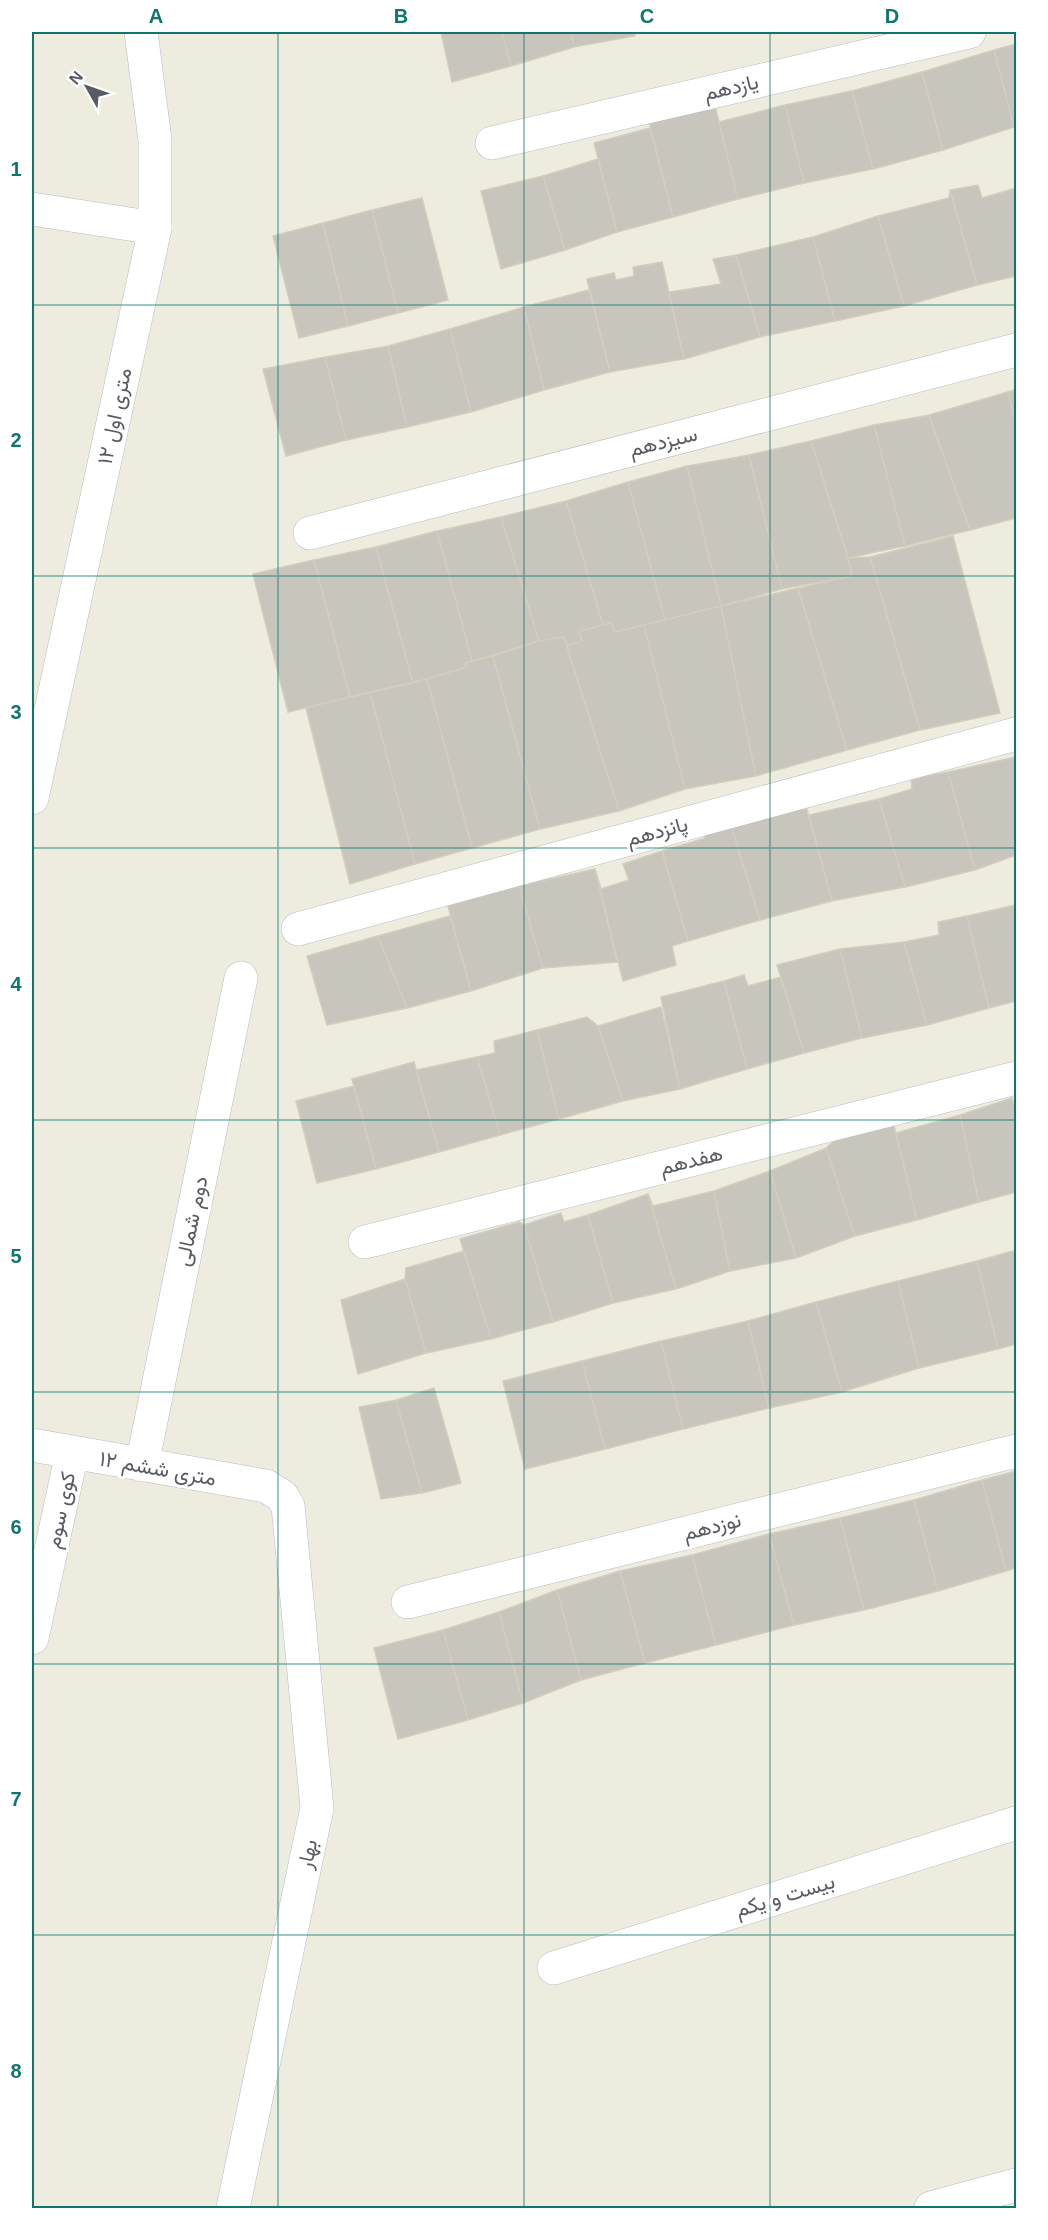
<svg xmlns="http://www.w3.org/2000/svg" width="1048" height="2240" viewBox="0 0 1048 2240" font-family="Helvetica,Vazirmatn,sans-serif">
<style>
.building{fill:#c8c5bc;stroke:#d2cebd;stroke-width:1.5}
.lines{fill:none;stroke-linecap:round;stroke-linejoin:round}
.minor-casing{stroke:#babcc2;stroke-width:34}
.tertiary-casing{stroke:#babcc2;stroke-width:34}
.minor{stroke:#fff;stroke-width:33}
.tertiary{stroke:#fff;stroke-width:33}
.grid{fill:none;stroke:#0f766e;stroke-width:1.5;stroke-opacity:0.55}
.labels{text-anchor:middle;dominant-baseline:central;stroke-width:6;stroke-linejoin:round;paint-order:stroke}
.street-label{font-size:21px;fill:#585b62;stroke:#fff}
.neatline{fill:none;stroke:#0f766e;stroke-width:2}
.grid-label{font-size:20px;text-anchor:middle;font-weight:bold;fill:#0f766e}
</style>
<rect width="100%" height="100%" fill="#edecdf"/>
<path class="building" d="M441,32H502L511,66L452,82Z
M502,32H571L574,47L511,66Z
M571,32H634L635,36L574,47Z
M1016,44V127H1014L994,50Z
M994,50L1014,127L943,150L922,72Z
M922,72L943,150L873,169L852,91Z
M852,91L873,169L804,183L785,105Z
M785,105L804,183L738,199L719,122Z
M715,106L738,199L673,217L649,122Z
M650,128L673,217L617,232L594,143Z
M598,159L617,232L565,250L543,176Z
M543,176L565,250L501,269L481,191Z
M978,185L982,198L1016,188V276L977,285L950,190Z
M950,190L977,285L904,306L878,216L949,198Z
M422,198L448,300L398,313L372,210Z
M372,210L398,313L348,326L323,223Z
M878,216L904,306L835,321L813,237Z
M323,223L348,326L299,338L273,236Z
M813,237L835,321L760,337L736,255Z
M736,255L760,337L684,359L669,292L721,284L713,259Z
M662,262L684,359L610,372L587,279L614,273L616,280L634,276L633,267Z
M589,290L610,372L544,390L524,307Z
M524,307L544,390L471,412L450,329Z
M450,329L471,412L407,427L388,346Z
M388,346L407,427L346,440L325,357Z
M325,357L346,440L286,456L263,369Z
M1016,389V424L1008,392Z
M1008,392L1016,424V518L970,530L929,415Z
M929,415L970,530L905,546L874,425Z
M874,425L905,546L848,558L811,441Z
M811,441L848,558L852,576L782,589L749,455Z
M749,455L782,589L721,606L687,466Z
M687,466L721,606L665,620L628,482Z
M628,482L665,620L614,632L611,623L603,625L566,501Z
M566,501L603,625L579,631L582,641L568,645L564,637L539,641L501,517Z
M501,517L539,641L472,661L437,531Z
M437,531L472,661L466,663L467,667L413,683L376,547Z
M953,536L1000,713L920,730L870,557Z
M376,547L413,683L350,697L314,560Z
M870,557L920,730L847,750L798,588L852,576L848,558Z
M314,560L350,697L288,712L253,574Z
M798,588L847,750L756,776L721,606Z
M721,606L756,776L685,789L644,625Z
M611,623L614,632L644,625L685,789L619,811L564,637L568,645L582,641L579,631Z
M564,637L619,811L540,829L493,656L539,641Z
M493,656L540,829L472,848L427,679L467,667L466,663Z
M427,679L472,848L415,864L370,692Z
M370,692L415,864L350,884L306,708Z
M1016,757V855L975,870L948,772Z
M948,772L975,870L905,887L879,799L912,789L911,779Z
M879,799L905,887L832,901L809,815Z
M806,806L832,901L760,920L730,822Z
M730,822L760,920L688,941L662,851L705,838L702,830Z
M662,851L688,941L672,946L676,965L623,981L595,869L601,889L629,880L623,864Z
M595,869L617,962L543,968L519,886Z
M519,886L543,968L471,991L448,906Z
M1016,905V1001L989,1008L967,916Z
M450,916L471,991L407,1008L378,936Z
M967,916L989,1008L927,1025L904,942L939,935L938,922Z
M378,936L407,1008L327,1025L307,956Z
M904,942L927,1025L862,1038L840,949Z
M840,949L862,1038L804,1053L777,965Z
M777,965L804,1053L747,1069L724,981L744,975L748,986L781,977Z
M724,981L747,1069L680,1089L661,997Z
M661,1007L680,1089L623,1101L598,1026Z
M587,1017L598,1026L623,1101L559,1119L537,1030Z
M537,1030L559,1119L500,1135L477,1057L495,1053L494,1041Z
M477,1057L500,1135L439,1152L416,1070Z
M414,1062L439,1152L376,1169L352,1079Z
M354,1086L376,1169L317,1183L296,1101Z
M1012,1098L1016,1114V1192L979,1202L960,1115Z
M960,1115L979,1202L917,1220L896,1133Z
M894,1126L917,1220L855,1236L826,1148L839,1137Z
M826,1148L855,1236L796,1258L770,1171Z
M770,1171L796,1258L730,1271L714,1191Z
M714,1191L730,1271L676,1289L648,1194L653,1206Z
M648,1194L676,1289L613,1303L588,1215Z
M561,1213L564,1222L588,1215L613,1303L553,1322L524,1225Z
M519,1222L524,1225L553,1322L491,1339L460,1239Z
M1016,1250V1344L998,1349L977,1261Z
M464,1251L491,1339L426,1353L405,1279L406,1268Z
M977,1261L998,1349L919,1368L898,1281Z
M405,1279L426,1353L358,1374L341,1300Z
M898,1281L919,1368L842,1392L816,1302Z
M816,1302L842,1392L769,1408L748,1321Z
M748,1321L769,1408L683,1429L661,1341Z
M661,1341L683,1429L605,1449L582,1361Z
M582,1361L605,1449L525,1469L503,1381Z
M434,1388L461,1483L422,1493L396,1400Z
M396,1400L422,1493L381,1499L359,1407Z
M1016,1471V1568L1006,1571L982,1480Z
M982,1480L1006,1571L938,1591L914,1500Z
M914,1500L938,1591L864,1610L840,1518Z
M840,1518L864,1610L794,1625L769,1534Z
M769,1534L794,1625L716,1645L692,1555Z
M692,1555L716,1645L645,1663L620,1571Z
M620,1571L645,1663L581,1680L557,1590Z
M557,1590L581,1680L523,1703L499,1612Z
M499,1612L523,1703L468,1720L443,1630Z
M443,1630L468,1720L398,1739L374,1648Z"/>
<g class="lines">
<defs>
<path id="minor" d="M492,143L969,32
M32,209L155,228
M310,533L1016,350
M298,929L1016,734
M365,1242L1016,1078
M32,1445L266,1486L282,1496L288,1506L317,1808L233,2208
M142,1465L241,978
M408,1602L1016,1451
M32,1638L72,1453
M554,1968L1016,1823
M931,2208L1016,2185"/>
<path id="tertiary" d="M32,798L155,228V140L141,32"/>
</defs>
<use href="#minor" class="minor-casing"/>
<use href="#tertiary" class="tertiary-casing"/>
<use href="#minor" class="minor"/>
<use href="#tertiary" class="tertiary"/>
</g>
<path class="grid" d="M278,32V2208M524,32V2208M770,32V2208M32,305H1016M32,576H1016M32,848H1016M32,1120H1016M32,1392H1016M32,1664H1016M32,1935H1016"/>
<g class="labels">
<g class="street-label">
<text transform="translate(731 87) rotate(-13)">یازدهم</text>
<text transform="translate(114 416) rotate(-78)">۱۲ متری اول</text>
<text transform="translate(663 441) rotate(-14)">سیزدهم</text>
<text transform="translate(657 831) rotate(-15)">پانزدهم</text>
<text transform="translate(691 1160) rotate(-14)">هفدهم</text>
<text transform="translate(191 1221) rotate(-78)">دوم شمالی</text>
<text transform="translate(158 1468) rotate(10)">۱۲ متری ششم</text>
<text transform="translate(60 1510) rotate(-78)">کوی سوم</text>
<text transform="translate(712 1526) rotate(-14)">نوزدهم</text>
<text transform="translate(307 1854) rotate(-78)">بهار</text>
<text transform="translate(785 1895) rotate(-17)">بیست و یکم</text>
</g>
</g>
<rect width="1048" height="2240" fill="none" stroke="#ffffff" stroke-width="66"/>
<g transform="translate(87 87) rotate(310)" stroke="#ffffff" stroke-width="4.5" paint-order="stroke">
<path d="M0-4.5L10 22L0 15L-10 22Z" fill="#585b62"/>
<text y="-9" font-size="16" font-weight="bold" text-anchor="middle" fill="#585b62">N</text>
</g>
<rect x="33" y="33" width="982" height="2174" class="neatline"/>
<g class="grid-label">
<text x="156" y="23">A</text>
<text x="401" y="23">B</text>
<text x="647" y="23">C</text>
<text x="892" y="23">D</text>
<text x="16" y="176">1</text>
<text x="16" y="447">2</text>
<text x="16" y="719">3</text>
<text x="16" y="991">4</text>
<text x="16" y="1263">5</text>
<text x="16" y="1534">6</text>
<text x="16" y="1806">7</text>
<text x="16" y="2078">8</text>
</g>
</svg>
